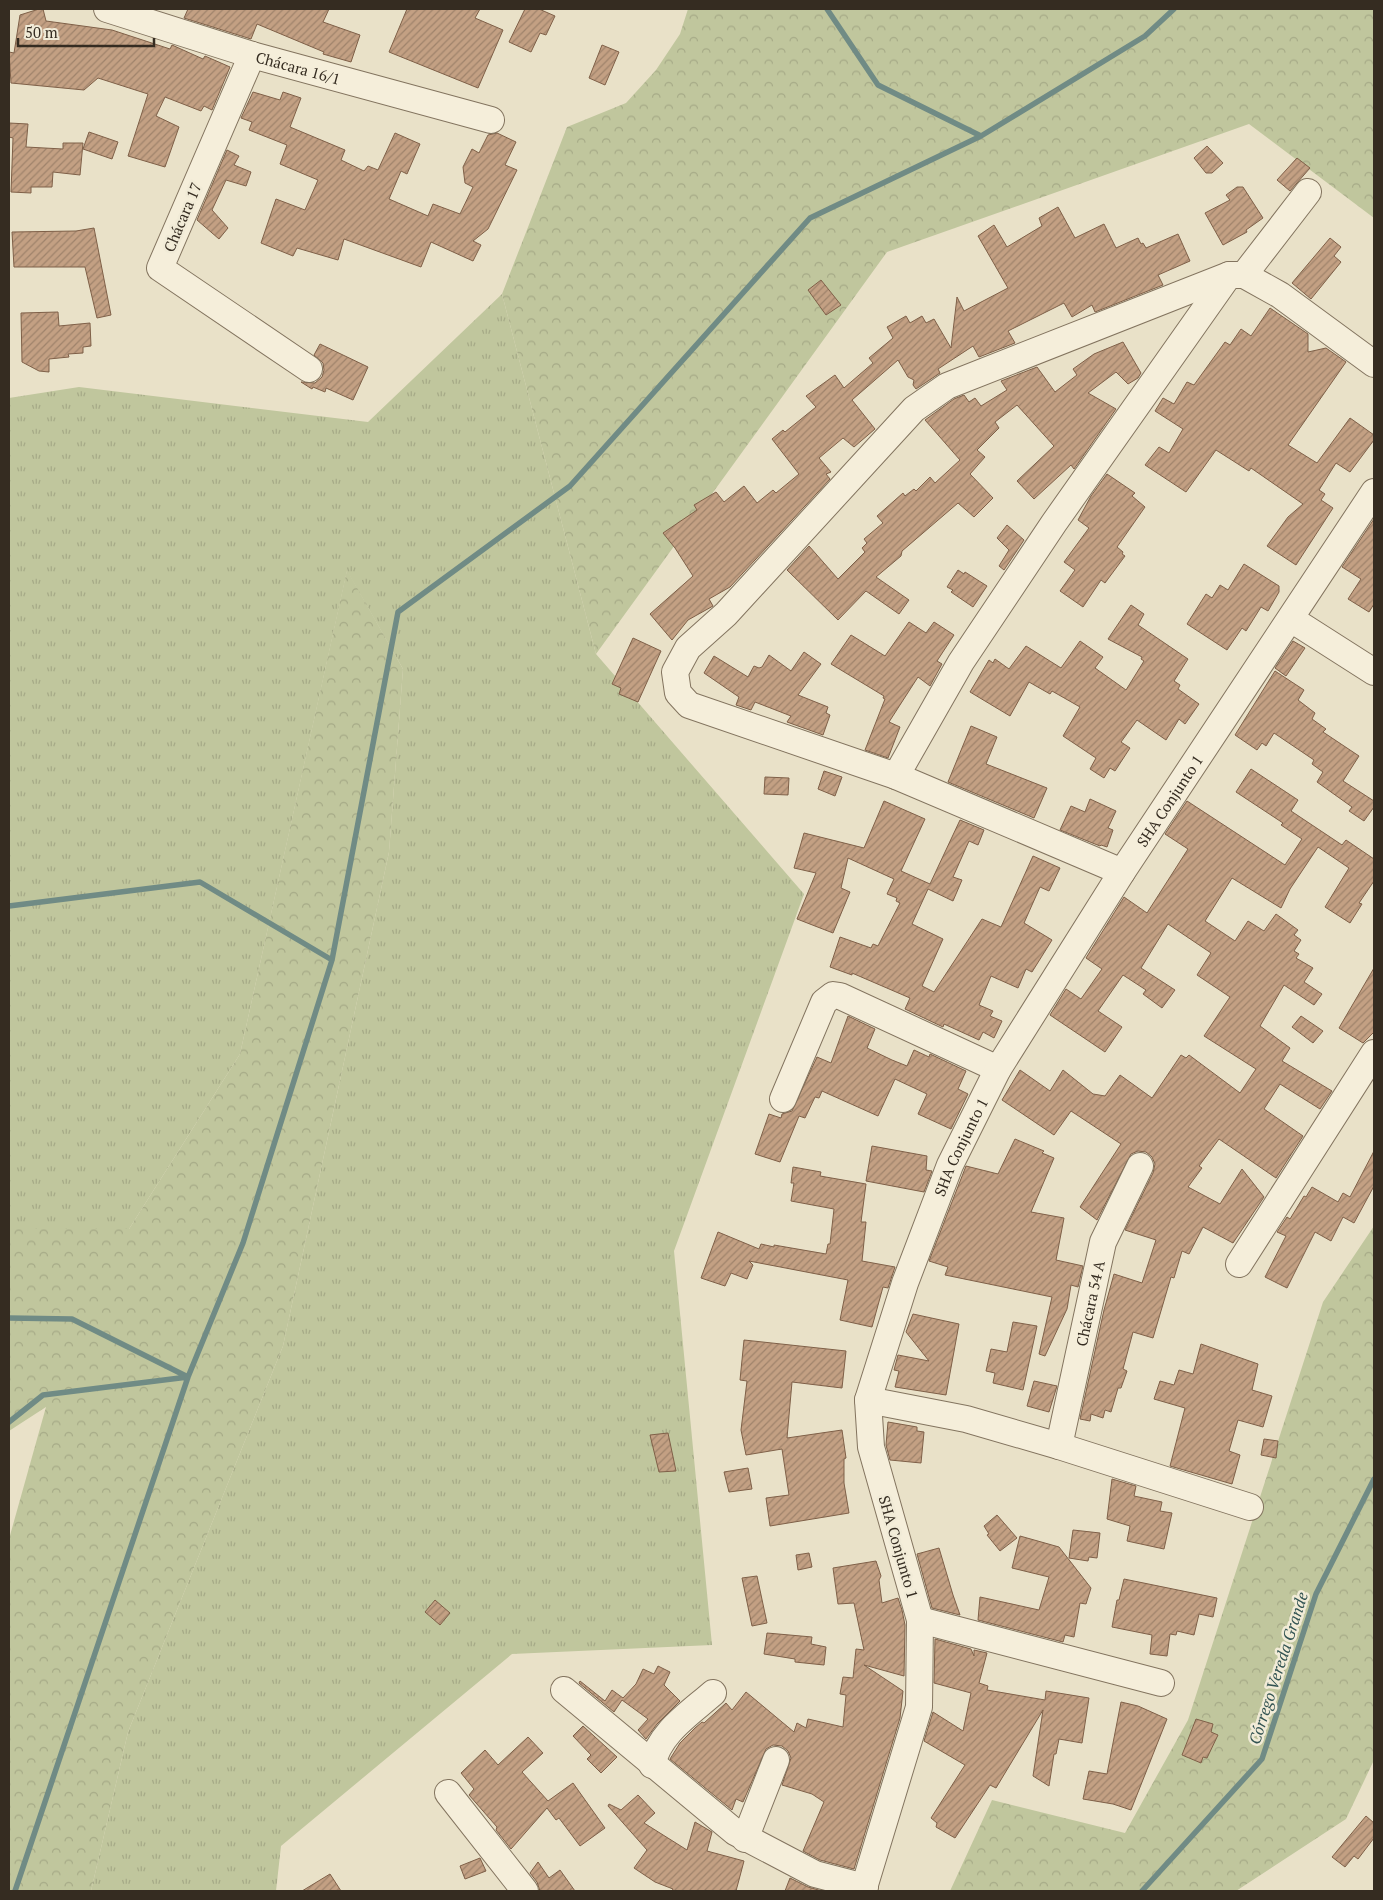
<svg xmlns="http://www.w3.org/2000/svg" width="1383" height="1900" viewBox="0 0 1383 1900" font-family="'PT Serif',serif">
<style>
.grass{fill:url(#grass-tufts)}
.forest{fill:url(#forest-crowns)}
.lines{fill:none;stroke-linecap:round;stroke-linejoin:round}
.stream{stroke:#708b85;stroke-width:5.5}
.building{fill:url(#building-hatch);stroke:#7f6048}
.minor-casing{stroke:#83745f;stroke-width:28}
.minor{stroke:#f5eeda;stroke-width:26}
.labels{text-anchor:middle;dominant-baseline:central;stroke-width:5;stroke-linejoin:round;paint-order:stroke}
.street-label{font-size:15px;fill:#352c21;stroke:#f1ebd7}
.water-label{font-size:16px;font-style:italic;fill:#325352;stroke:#f1ebd7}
</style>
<defs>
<pattern id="grass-tufts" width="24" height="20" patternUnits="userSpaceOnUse" patternTransform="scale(1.25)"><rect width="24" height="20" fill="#c0c69d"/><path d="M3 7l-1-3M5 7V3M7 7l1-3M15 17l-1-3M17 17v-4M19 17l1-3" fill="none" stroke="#a6aa87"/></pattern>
<pattern id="forest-crowns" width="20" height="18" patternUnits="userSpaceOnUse" patternTransform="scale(1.25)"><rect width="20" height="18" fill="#c0c69d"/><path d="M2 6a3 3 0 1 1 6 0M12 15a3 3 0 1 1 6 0" fill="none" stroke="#a6aa87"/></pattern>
<pattern id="building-hatch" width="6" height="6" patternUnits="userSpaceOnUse" patternTransform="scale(1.25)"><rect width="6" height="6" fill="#c3a083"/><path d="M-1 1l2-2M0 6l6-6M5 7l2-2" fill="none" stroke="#9f836b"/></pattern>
</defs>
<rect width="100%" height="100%" fill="#e9e1c8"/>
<path class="grass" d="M502,294L596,654L804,894L674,1251L712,1645L512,1654L281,1846L276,1891H91L128,1732L283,1346L389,852L403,669L347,571L240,1054L129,1229H9V398L79,387L368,422Z"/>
<path class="forest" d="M688,9H1374V218L1249,124L887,252L596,654L502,294L567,127L626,103L656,70L680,34Z
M347,570L403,669L389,852L283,1346L128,1732L91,1891H9V1539L46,1407L9,1431V1229H129L240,1054Z
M1374,1226V1760L1346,1819L1236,1891H950L992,1800L1125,1833L1188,1720L1323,1302Z"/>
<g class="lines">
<path class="stream" d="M827,9L878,85L981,136
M9,906L200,882L332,960
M9,1318L72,1319L188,1377
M9,1422L43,1395L188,1377
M15,1891L188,1377L243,1243L332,960L398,612L570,486L810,218L981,136L1145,36L1174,9
M1142,1891L1262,1759L1316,1594L1374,1479"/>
</g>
<path class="building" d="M39,9H43L46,21L112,30L170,49L172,45L203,59L205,56L230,67L212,110L204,106L201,111L165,97L156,116L179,127L165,167L128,156L148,94L98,78L84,90L11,83L9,52L14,53L20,15Z
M188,9H329L323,22L360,35L351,62L323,54L324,52L257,24L251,39L184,18Z
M407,9H480L475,18L503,30L478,88L389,52Z
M525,9H539L555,16L546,35L540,33L531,52L509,42Z
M602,45L619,52L605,85L589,78Z
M253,92L280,100L283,92L301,98L290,127L345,150L341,160L364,171L368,166L378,170L395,133L420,144L407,174L401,171L389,199L428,216L433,204L460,214L473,187L465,183L463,167L472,149L479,153L488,135L497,133L516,142L505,165L517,170L488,229L473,241L481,245L473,261L431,242L421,267L344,239L338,260L297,248L293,256L261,243L276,199L305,210L318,180L280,164L287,145L249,130L252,122L241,118Z
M9,123L28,124L26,147L63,149V143H83L80,175L53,172L52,187H31V193L11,192L13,138L9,137Z
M89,132L118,142L112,159L83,149Z
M1207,146L1223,163L1212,173H1206L1194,158Z
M227,150L239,156L234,165L251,172L246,186L226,180L212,210L228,228L219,239L197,220Z
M1297,158L1310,168L1290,191L1277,180Z
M1237,187H1243L1263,218L1246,230L1247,232L1223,245L1205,213L1230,200L1226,195Z
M1058,207L1075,238L1104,224L1116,248L1138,238L1141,244L1143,243L1146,248L1178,234L1190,261L1158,275L1163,285L1095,312L1092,305L1072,317L1064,303L1008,331L1015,343L979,357L973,346L938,369L940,373L916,389L913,385L914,380L908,377L898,360L852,400L875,429L854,447L843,438L819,458L831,472L826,474L830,479L730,587L709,599L713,606L688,620L672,640L650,614L693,576L675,548L663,533L697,510L694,505L716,492L724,502L744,486L757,503L773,490L776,493L799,474L772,439L783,430L785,432L816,407L806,396L835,375L844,388L873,363L869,358L893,338L887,327L906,316L910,323L922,316L926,323L934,319L951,348L957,297L964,311L1008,288L978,236L994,225L1007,247L1042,226L1039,218Z
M94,228L111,315L97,318L85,267H14L12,232L76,231Z
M1330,238L1341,247L1334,256L1341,262L1311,299L1292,283Z
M821,280L841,305L826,315L808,290Z
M1270,308L1308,334V352L1326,348L1346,362L1288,445L1317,463L1350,418L1374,435V440L1350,472L1336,463L1319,490L1325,494L1321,500L1333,508L1296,565L1267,546L1288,517L1303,504L1251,468L1249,471L1216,450L1186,492L1145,465L1159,447L1169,453L1183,429L1155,411L1163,398L1174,404L1187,382L1194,385L1225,342L1230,345L1241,329L1251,336Z
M58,312L59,326L90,323L91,346L83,347V353L68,354L69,357L49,359V372L39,371L22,362L21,313Z
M1123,342L1141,373L1138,378L1128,384L1116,372L1088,393L1116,409L1074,469L1071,465L1034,499L1017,481L1054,446L1017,405L995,422L999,428L977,450L985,457L970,474L993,498L974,517L958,503L902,551L901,556L876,577L909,600L899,614L866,591L838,620L787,570L809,546L838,579L865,552L862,548L867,543L864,539L883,523L877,516L903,493L905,496L914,489L916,491L930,477L935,483L960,460L925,420L954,399L964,395L969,402L975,398L981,406L1007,390L1001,381L1037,367L1055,392L1077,375L1073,369L1094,354Z
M320,344L368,367L353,400L326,388L325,392L313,387L312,389L301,382L315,383L322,377L324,370L323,363L314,355Z
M1107,474L1135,493L1132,496L1145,507L1117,547L1123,552L1122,554L1125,556L1105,583L1101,580L1083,607L1060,591L1075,570L1064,562L1089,528L1078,520L1091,496Z
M1374,519V604L1369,612L1348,599L1361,579L1342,567Z
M1007,525L1024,540L1004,570L999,566L1009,550L997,538Z
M1244,564L1279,586V592L1268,611L1261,607L1246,631L1242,628L1227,650L1187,624L1206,594L1212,598L1220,585L1228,590Z
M958,570L964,574L965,572L987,586L973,607L951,592L953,590L947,587Z
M1131,605L1144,614L1138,625L1188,659L1174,681L1180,685L1178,689L1199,704L1185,724L1179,719L1166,740L1137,720L1121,742L1130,748L1115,771L1110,768L1104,778L1090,769L1096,758L1063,736L1080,707L1052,691L1050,694L1029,682L1010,716L970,692L989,660L993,663L995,659L1009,669L1026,646L1061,668L1080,641L1103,657L1095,668L1126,690L1144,661L1141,659L1142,657L1108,639Z
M909,622L926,633L934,622L954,635L937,661L942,664L930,686L918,677L889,722L900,727L888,758L865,750L885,699L883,698L884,696L831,664L851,635L885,656Z
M633,638L661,651L638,702L619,694L621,688L612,684Z
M1293,641L1305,648L1286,676L1275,668Z
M804,652L821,664L798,695L828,707L826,713L830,715L823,735L787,722L791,716L755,702L751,710L736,705L739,697L704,673L714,656L748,677L754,666L759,668L762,667L769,655L791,671Z
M1275,671L1304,690L1298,700L1315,713L1312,719L1326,729L1323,732L1359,756L1343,781L1374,801V807L1364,821L1349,811L1352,807L1317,782L1323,772L1312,764L1314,760L1274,733L1266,746L1262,743L1257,750L1235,735Z
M971,726L997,737L986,764L1047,788L1034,818L948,782Z
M1251,769L1298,800L1291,811L1342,845L1346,840L1374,859V881L1359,903L1362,904L1350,923L1325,907L1349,868L1318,847L1290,889L1281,908L1232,878L1205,921L1235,941L1248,921L1264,931L1276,914L1298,930L1294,935L1301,940L1294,951L1299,954L1296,958L1313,968L1304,982L1322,994L1314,1005L1284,985L1260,1026L1290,1048L1282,1061L1332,1091L1320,1109L1280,1084L1264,1109L1303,1136L1276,1178L1219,1139L1199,1166L1202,1168L1188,1187L1220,1204L1242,1169L1264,1197L1233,1243L1203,1227L1189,1254L1182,1251L1174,1278L1171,1277L1153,1338L1133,1332L1123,1369L1127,1371L1121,1388H1118L1111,1412L1105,1410L1103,1418L1091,1414L1090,1421L1080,1419L1104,1310L1114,1274L1142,1283L1156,1240L1125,1230L1153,1173L1155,1164L1152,1157L1146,1152L1138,1151L1131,1154L1097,1220L1080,1207L1121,1144L1071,1111L1054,1135L1002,1100L1020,1070L1050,1091L1063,1070L1093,1094L1105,1096L1120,1075L1152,1098L1181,1055L1186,1058L1189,1055L1240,1093L1256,1069L1204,1036L1230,997L1197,975L1211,953L1168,924L1141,968L1175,990L1162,1008L1143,994L1146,990L1123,975L1098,1011L1122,1027L1105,1052L1050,1015L1066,989L1081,999L1102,969L1086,958L1124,897L1147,913L1188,849L1165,834L1187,801L1285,865L1302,839L1281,825L1283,823L1236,792Z
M824,771L842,777L835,796L818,789Z
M765,777L789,778L788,795L764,794Z
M1090,799L1116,811L1108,828L1113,830L1107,847L1101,845L1100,846L1060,830L1071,806L1085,812Z
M884,801L925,819L901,871L930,884L960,820L984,830L978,845L969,841L953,877L962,880L953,901L928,889L912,924L943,939L922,986L934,992L982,919L1001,927L1033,856L1060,868L1049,891L1040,887L1024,923L1052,940L1032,972L1026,969L1018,988L991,976L979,1005L993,1011L990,1016L1002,1021L994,1038L983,1032L979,1040L944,1024L943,1027L905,1009L910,998L852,973V975L830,967L840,937L871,948L873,944L878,946L900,903L896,901L897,898L887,894L894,879L848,858L841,888L850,892L833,933L797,919L816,873L794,868L804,833L864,848Z
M1374,968V1032L1363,1043L1339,1028Z
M848,1016L875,1029L867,1048L892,1060L907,1066L914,1050L929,1057L930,1054L966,1071L958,1089L968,1094L951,1129L918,1114L927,1094L895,1079L878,1116L822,1091L819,1098L815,1097L805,1118L799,1116L780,1162L755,1154L769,1114L781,1118L782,1114L792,1111L817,1057L831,1063Z
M1301,1016L1323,1031L1313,1043L1292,1027Z
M1015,1139L1044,1151L1042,1153L1054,1158L1031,1212L1064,1218L1056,1260L1083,1266L1078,1287L1071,1285L1067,1309L1045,1356L1039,1354L1052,1297L945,1275L948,1267L929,1261L966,1166L998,1174Z
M872,1146L927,1156L926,1170L932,1171L924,1192L866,1181Z
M1374,1151V1186L1354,1223L1343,1217L1331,1241L1315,1232L1287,1288L1265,1277L1286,1236L1277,1232L1287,1217L1290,1219L1304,1196L1306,1197L1312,1187L1338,1202L1343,1193L1350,1197Z
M793,1167L821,1172L820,1176L866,1184L861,1222H866L862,1261L895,1267L888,1288L883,1287L872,1327L840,1320L848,1280L749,1261L753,1265L747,1279L731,1273L725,1286L701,1278L718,1232L759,1249L761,1244L774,1247V1245L826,1254L828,1244H830L834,1209L791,1201L794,1183H791Z
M913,1314L959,1324L946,1395L895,1387L899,1371L894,1370L898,1355L929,1361L906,1332Z
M1013,1322L1037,1326L1023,1390L993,1383L995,1373L986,1371L991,1349L1007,1352Z
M744,1340L846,1351L842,1388L792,1382L787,1438L842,1430L846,1458L844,1459V1483L849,1513L770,1526L766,1498L789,1495L782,1449L746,1455L741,1430L747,1381L740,1380Z
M1201,1344L1258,1364L1252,1390L1272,1396L1263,1427L1238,1420L1229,1451L1240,1455L1232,1484L1170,1466L1185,1408L1154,1399L1160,1381L1174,1385L1179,1370L1193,1374Z
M1034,1381L1057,1386L1049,1412L1027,1406Z
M888,1422L917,1427V1431L924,1432L921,1463L890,1460L886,1445Z
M668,1433L676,1471L659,1472L650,1435Z
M1264,1439L1278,1441L1276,1458L1261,1455Z
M748,1468L752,1489L729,1492L724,1472Z
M1112,1479L1136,1486L1134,1496L1162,1502L1160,1511L1172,1513L1164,1549L1127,1541L1130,1526L1107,1519Z
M997,1515L1017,1538L1000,1551L987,1535L989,1534L984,1526Z
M1073,1530L1100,1533L1097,1558L1089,1557L1088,1561L1069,1558Z
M1020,1536L1059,1547L1091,1588L1086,1604L1080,1603L1074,1637L1065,1635L1063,1642L978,1620L980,1597L1039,1610L1049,1577L1012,1568Z
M939,1548L953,1595L960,1615L932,1608L917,1554Z
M809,1553L812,1567L798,1570L796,1555Z
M876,1561L881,1576L879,1580L882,1603L898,1598L902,1610L905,1625L904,1676L864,1665L903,1691L900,1718L854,1869L820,1860L803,1851L824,1802L812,1794L782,1785L791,1758L788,1751L782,1746L773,1745L766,1749L743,1802L736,1799L732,1810L670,1759L680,1743L695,1728L702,1722L704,1723L726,1703L732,1710L746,1692L794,1732L797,1723L806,1728L808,1719L843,1727L846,1695L840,1694L843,1677L853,1678L856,1649L864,1650L854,1603L838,1604L833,1568Z
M757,1576L767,1623L752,1626L742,1578Z
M1124,1579L1217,1598L1213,1617L1199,1614L1194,1635L1177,1631L1176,1635L1170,1634L1167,1656L1150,1654L1152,1635L1112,1627L1117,1600H1119Z
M435,1600L450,1613L440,1625L425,1612Z
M767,1633L812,1637L811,1644L826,1647L824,1665L795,1662V1659L764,1654Z
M935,1639L971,1649L974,1656V1650L987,1653L979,1683L988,1686L987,1690L1045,1700L1046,1691L1089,1698L1082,1743L1059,1739L1056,1754H1054L1049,1786L1033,1776L1043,1710L996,1788L990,1785L955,1838L936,1827L937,1823L931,1818L965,1765L924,1741L933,1712L963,1731L971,1693L934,1683Z
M658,1666L670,1672L664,1685L680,1701L657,1724L646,1739L638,1730L648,1719L622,1700L614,1712L579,1683L580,1681L605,1701L612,1690L623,1698L636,1684L643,1669L654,1674Z
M1121,1702L1138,1706L1167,1719L1131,1810L1113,1804L1083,1799L1089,1771L1107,1774Z
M1196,1719L1213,1724L1211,1732L1218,1735L1207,1758L1203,1757L1201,1763L1182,1755Z
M583,1726L617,1757L601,1773L587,1759L591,1755L573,1736Z
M528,1737L543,1753L522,1772L548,1801L573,1783L605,1828L580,1846L559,1818L556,1820L547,1808L511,1849L496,1830L497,1827L469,1795L474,1789L461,1773L485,1750L498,1765Z
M638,1795L655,1813L644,1823L687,1850L695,1822L712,1832L707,1851L744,1861L736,1891H672L673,1889L655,1882L634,1868L647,1850L608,1806L609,1804L621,1810Z
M1366,1816L1374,1823V1838L1358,1859L1354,1856L1345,1867L1332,1857Z
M480,1858L486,1871L465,1879L460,1866Z
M538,1862L549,1878L560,1870L575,1891H540L537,1882L530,1873Z
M330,1874L341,1891H302Z
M790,1878L808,1887L822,1891H785Z"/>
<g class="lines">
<defs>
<g id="minor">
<path id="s1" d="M107,9L252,55L491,120"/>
<path d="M252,55L160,268L309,369"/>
<path d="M1244,275L1308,192"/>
<path d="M1291,619L1374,672"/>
<path d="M896,776L961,662L1054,523L1229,275"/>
<path d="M1122,872L896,776L689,705L678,693L675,672L688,648L726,614L914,409L947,386L1229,275H1244L1280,295L1374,364"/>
<path d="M783,1099L824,1002L833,995L840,996L998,1069"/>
<path d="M1239,1264L1374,1053"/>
<path d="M868,1400L966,1419L1059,1446L1250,1507"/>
<path id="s2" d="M1059,1446L1103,1242L1140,1166"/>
<path d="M920,1620L1161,1683"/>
<path d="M564,1690L735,1832L815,1874L865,1887"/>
<path d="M652,1765C659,1733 689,1714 713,1693"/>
<path d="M448,1793L525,1891"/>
<path d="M745,1839L776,1760"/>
<path id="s3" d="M863,1891L919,1707L920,1620L871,1447L868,1400L905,1283L950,1165L998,1069L1122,872L1374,492"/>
</g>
</defs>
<use href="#minor" class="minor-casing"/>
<use href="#minor" class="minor"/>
</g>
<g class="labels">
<g class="street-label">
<text stroke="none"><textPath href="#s1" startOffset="200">Chácara 16/1</textPath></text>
<text transform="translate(182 217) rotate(-67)">Chácara 17</text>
<text stroke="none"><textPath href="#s3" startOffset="1181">SHA Conjunto 1</textPath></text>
<text stroke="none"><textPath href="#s3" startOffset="776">SHA Conjunto 1</textPath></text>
<text stroke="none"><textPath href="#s2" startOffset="146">Chácara 54 A</textPath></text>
<text transform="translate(899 1547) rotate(74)">SHA Conjunto 1</text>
</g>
<g class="water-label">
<text transform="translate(1278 1668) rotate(-72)">Córrego Vereda Grande</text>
</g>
</g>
<rect width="1383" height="1900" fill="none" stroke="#352c21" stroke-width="20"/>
<path d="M18 38v8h136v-8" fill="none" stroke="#352c21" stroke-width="2.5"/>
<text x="25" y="38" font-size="15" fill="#352c21" stroke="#f1ebd7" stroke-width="4" paint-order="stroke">50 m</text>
</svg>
